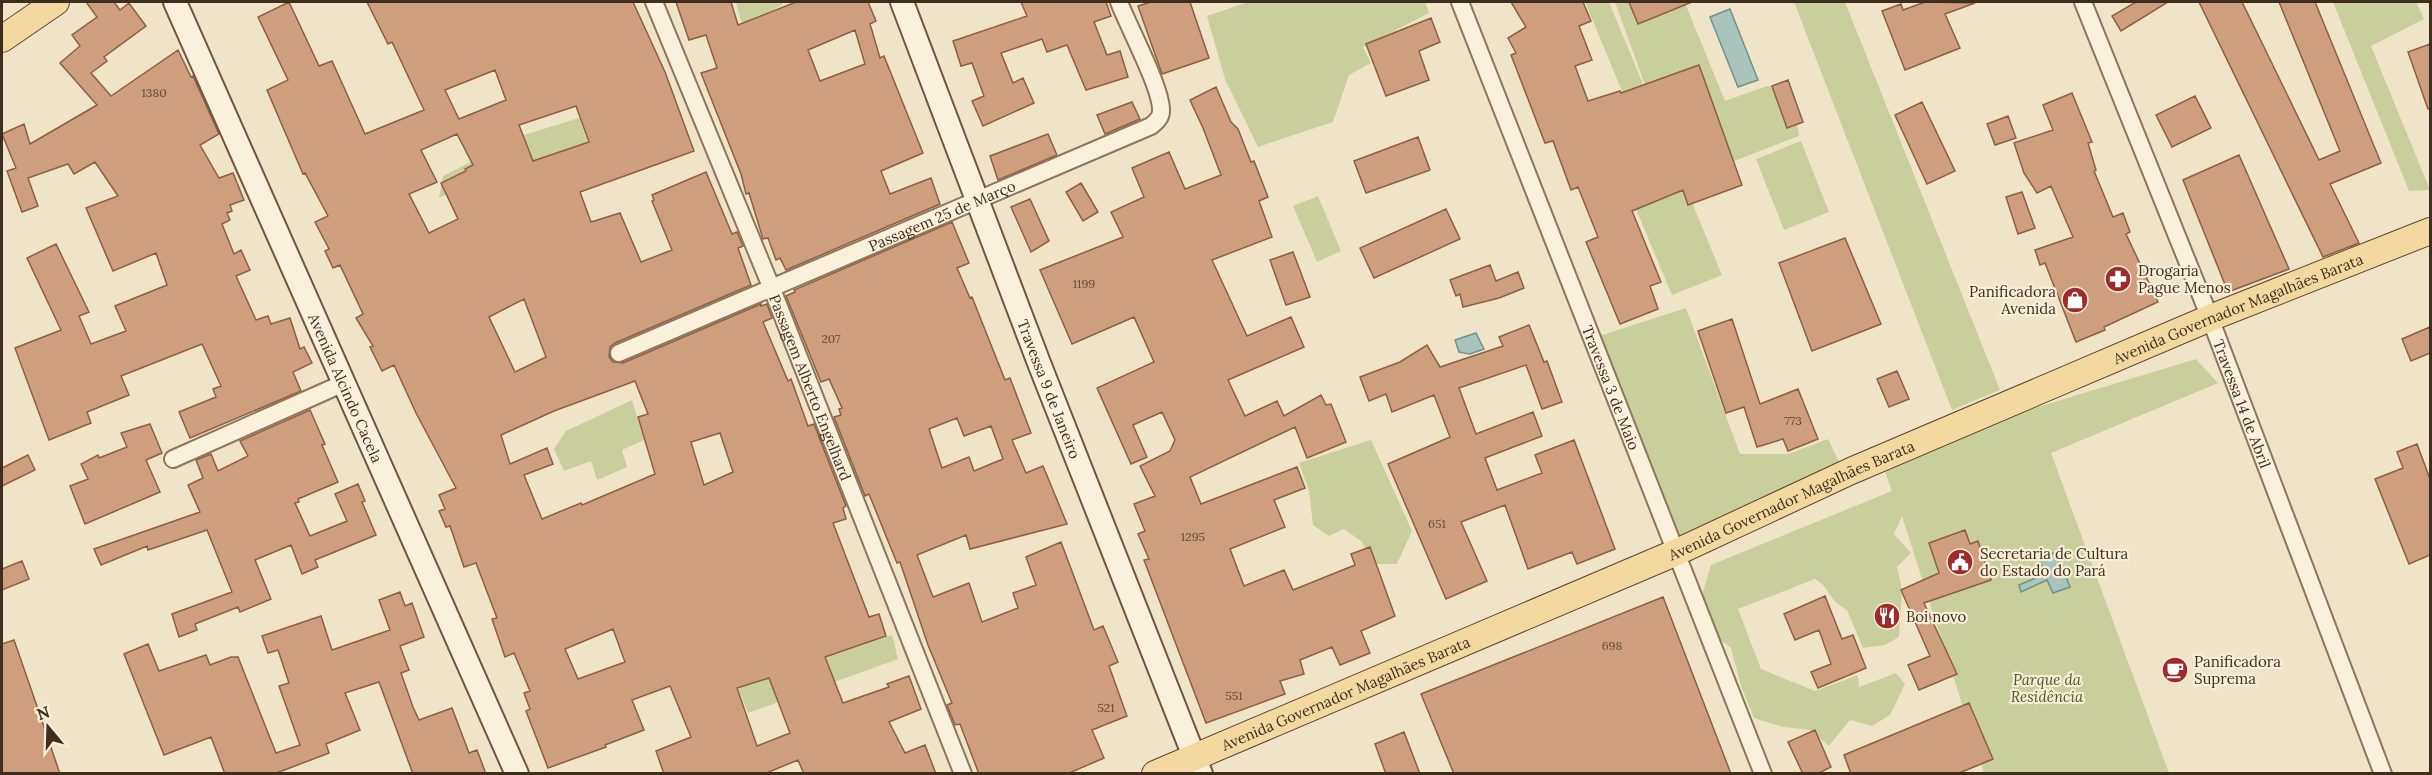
<svg xmlns="http://www.w3.org/2000/svg" width="2432" height="775" viewBox="0 0 2432 775" font-family="Lora,serif">
<style>
.green{fill:#c9cf9b}
.water{fill:#a9c4bc;stroke:#6f938a;stroke-width:1.5}
.building{fill:#cf9f7d;stroke:#8d5f41;stroke-width:1.5;fill-rule:evenodd}
.lines{fill:none;stroke-linecap:round;stroke-linejoin:round}
.street-casing{stroke:#8d765c;stroke-width:20}
.secondary-casing{stroke:#6f573f;stroke-width:26}
.primary-casing{stroke:#5b4430;stroke-width:28}
.street{stroke:#faf1dc;stroke-width:16}
.secondary{stroke:#faf1dc;stroke-width:22}
.primary{stroke:#f3d9a0;stroke-width:26}
.labels{text-anchor:middle;dominant-baseline:central;stroke-width:4.5;stroke-linejoin:round;paint-order:stroke}
.number-label{font-size:12px;fill:#624a37}
.street-label{font-size:15px;fill:#3d2e20;stroke:#f7eed8}
.poi-label{font-size:15px;fill:#3d2e20;stroke:#f7eed8;text-anchor:start}
.park-label{font-size:15px;font-style:italic;fill:#4d5a26;stroke:#f7eed8}
</style>
<rect width="100%" height="100%" fill="#f0e4c8"/>
<path class="green" d="M739,2H783L782,5L743,27L736,3Z
M1248,2H1425L1429,13L1363,47L1371,63L1349,75L1333,122L1258,147L1225,79L1207,16Z
M1585,2H1609L1722,275L1672,295L1636,209L1666,197Z
M1615,2H1629L1638,24L1685,3L1725,101L1767,86H1772L1787,128L1797,124L1799,136L1734,161L1699,66L1645,85Z
M1794,2H1845L2000,390L1952,410Z
M2333,2H2416L2424,19L2371,46L2430,190L2409,191Z
M579,118L591,152L536,173L523,159L439,198L443,176L524,135Z
M1801,141L1829,212L1784,230L1756,159Z
M1318,196L1341,251L1317,262L1293,206Z
M1686,308L1740,454H1788L1828,439L1843,470L1672,538L1593,338Z
M2196,359L2218,383L2051,453L2169,773H1984L1902,516L1894,534L1911,553L1897,567L1902,589L1899,637L1885,645L1863,648L1847,610C1828,600 1832,590 1815,579L1738,609L1761,669L1815,691L1858,675L1859,687L1896,673L1905,684L1890,715L1872,726L1850,720L1829,746L1810,730L1783,727L1754,718L1741,686L1731,648L1719,639L1702,595L1711,565L1892,491L1885,472L2028,410Z
M632,400L644,440L622,450L627,467L597,480L591,461L564,471L554,449L566,431Z
M1371,440L1412,531L1397,564H1376L1361,541L1344,529L1329,536L1313,525L1309,491L1299,463Z
M892,635L898,659L748,713L738,688Z"/>
<path class="water" d="M1730,9L1758,80L1738,87L1710,17Z
M1476,333L1484,349L1470,354L1459,352L1455,340Z
M2056,552L2070,587L2053,593L2047,580L2021,592L2019,585L2045,574L2039,559Z"/>
<path class="building" d="M86,2H114L120,10L129,3L146,26L104,57L107,61L91,73L111,96L178,50L191,77L193,76L219,134L200,145L219,178L233,173L244,200L230,205L232,211L227,213L230,220L222,224L234,254L241,250L250,270L236,276L256,320L268,316L271,324L290,318L300,349L304,347L312,363L293,372L301,391L190,438L179,412L216,397L213,389L221,386L202,344L121,376L129,395L87,412L91,423L49,440L15,348L61,330L27,258L56,244L89,312L79,316L91,344L126,331L115,306L167,285L156,253L113,271L86,208L118,196L95,162L74,174L68,164L28,178L38,206L22,212L7,171L16,168L2,134L24,124L30,144L97,105L60,63L80,46L72,35L97,17Z
M289,2L319,66L332,61L365,134L424,110L392,42L388,44L367,2H633L665,72L694,151L580,192L591,222L620,213L641,262L672,250L652,201L654,200L652,195L706,172L732,234L737,232L743,246L738,248L751,285L615,343L610,347L609,357L613,362L623,363L761,304V306L767,304L772,318L763,322L788,381L791,379L808,426L814,424L846,506L843,508L846,519L833,523L869,617L879,614L886,636L825,657L843,703L889,687L887,684L909,676L921,709L889,722L905,753L925,745L936,774H804L798,760L764,774H664L656,751L691,737L670,686L632,700L644,730L605,745L606,747L548,768L526,711L530,709L524,693L530,691L514,653L505,657L492,619L497,618L476,563L464,567L450,526L446,527L439,511L445,509L439,495L456,488L416,413L394,365L382,371L370,347L373,346L356,318L363,314L340,265L333,268L325,251L329,249L315,222L328,216L305,173L303,174L267,90L288,80L258,17ZM495,70L506,100L459,119L445,90ZM576,106L589,142L533,161L519,125ZM457,134L473,165L465,169L466,171L441,183L458,219L429,233L409,194L437,182L421,150ZM524,299L546,357L515,372L489,317ZM635,381L648,414L638,417L655,474L582,505L581,503L542,519L524,475L553,464L547,448L510,464L501,435L554,411ZM720,433L733,472L704,485L691,442ZM613,629L625,662L578,679L565,649ZM769,678L790,733L757,746L737,688Z
M676,2H731L738,25L796,2H868L876,21L870,24L880,58L884,56L923,153L881,171L890,194L931,178L940,204L786,270L780,258L776,260L768,238L763,239L749,193L746,194L741,174L701,73L717,68L706,35L689,40ZM855,30L865,64L820,81L808,50Z
M1021,2H1106L1111,16L1094,22L1107,55L1120,51L1128,77L1086,90L1067,45L1047,52L1042,39L1001,53L1013,83L1023,78L1034,103L983,126L972,101L984,96L972,63L961,66L953,41L1027,16Z
M1151,2H1190L1209,58L1162,74L1138,6Z
M1511,2H1583L1591,21L1579,26L1592,60L1575,66L1588,101L1620,91L1621,93L1699,65L1742,185L1688,205L1683,190L1632,211L1661,282L1650,286L1658,309L1620,324L1586,242L1598,237L1578,187L1571,190L1553,141L1545,143L1511,55L1516,53L1508,38L1526,27Z
M1629,2H1692L1638,24Z
M1925,2L1975,3L1945,14L1960,48L1905,70L1882,11L1901,4L1903,10Z
M2136,2H2168L2121,31L2112,16Z
M2199,2H2242L2319,160L2340,151L2279,2H2315L2381,163L2330,184L2359,243L2323,257Z
M1431,18L1440,42L1419,51L1429,80L1386,96L1366,44Z
M2430,44V109H2428L2408,52Z
M1788,80L1803,122L1787,128L1772,86Z
M1216,87L1231,122L1238,129L1251,162L1254,161L1268,197L1259,201L1272,237L1212,260L1247,336L1291,317L1304,347L1228,380L1245,416L1277,401L1284,416L1321,395L1326,405L1331,404L1346,442L1307,458L1295,427L1190,477L1201,504L1297,467L1305,488L1274,500L1285,527L1230,549L1244,586L1284,570L1293,590L1355,565L1351,554L1370,547L1395,616L1361,631L1370,653L1340,665L1332,647L1300,660L1304,674L1280,681L1285,694L1206,723L1144,560L1149,559L1138,534L1145,531L1134,504L1155,496L1140,466L1170,451L1175,440L1162,412L1133,425L1147,457L1131,464L1097,388L1154,362L1134,317L1072,344L1040,270L1123,237L1111,212L1144,197L1132,168L1169,152L1185,189L1221,175L1203,128L1190,100Z
M2072,93L2092,142L2088,143L2096,170L2094,171L2113,217L2123,213L2130,232L2126,234L2158,302L2104,327L2105,330L2076,342L2045,263L2040,265L2035,250L2073,237L2051,186L2037,193L2024,173L2014,143L2053,130L2043,105Z
M2195,96L2211,128L2172,147L2156,115Z
M1132,102L1140,119L1105,134L1097,115Z
M1922,102L1955,171L1927,184L1895,115Z
M2008,116L2016,138L1995,145L1987,124Z
M1048,134L1057,155L998,180L990,156Z
M1418,137L1430,170L1366,193L1354,161Z
M2239,155L2289,269L2228,292L2183,180Z
M1081,183L1098,212L1083,221L1066,192Z
M2022,192L2035,228L2018,234L2006,197Z
M1030,199L1049,241L1031,252L1011,207Z
M1446,209L1460,239L1374,278L1360,248Z
M952,222L969,263L957,268L970,298L972,297L1005,380L1010,378L1031,433L1012,440L1026,473L1043,466L1067,524L970,549L966,535L917,555L933,597L969,583L982,622L1018,608L1013,593L1036,585L1026,557L1061,542L1094,630L1103,626L1118,662L1109,666L1127,716L1092,730L1104,758L1067,774H979L960,724L955,725L947,705L952,703L928,645L900,562L897,563L869,494L865,496L834,417L841,415L839,409L842,408L829,379L821,382L786,296L795,292L794,290ZM957,418L964,436L991,426L1003,459L974,471L969,457L942,468L929,429Z
M1845,238L1881,324L1812,351L1779,263Z
M1293,252L1310,297L1286,305L1270,260Z
M1490,265L1496,281L1518,272L1524,288L1499,298L1463,307L1460,294L1456,296L1450,280Z
M1732,319L1760,404L1798,389L1818,439L1788,451L1783,439L1757,447L1744,407L1726,413L1698,331Z
M1529,325L1544,362L1547,361L1562,402L1542,409L1526,365L1459,388L1476,434L1533,412L1542,436L1485,458L1497,490L1542,473L1535,455L1574,440L1615,549L1577,564L1572,552L1528,569L1505,505L1461,522L1487,581L1446,599L1388,464L1450,437L1434,395L1392,412L1386,394L1369,401L1360,377L1400,362L1427,345L1440,367L1503,346L1499,337Z
M2430,327V353L2411,361L2402,339Z
M1897,371L1909,399L1889,407L1877,379Z
M310,410L325,444L322,445L338,482L298,499L299,502L295,503L310,536L347,521L335,494L358,484L365,501L362,502L376,535L315,560L318,567L302,574L291,545L255,560L271,599L240,612L238,607L195,624L197,630L179,637L172,614L232,592L207,530L148,550L147,546L101,565L94,549L200,512L188,485L203,478L196,460L211,454L218,471L248,456L240,441Z
M150,424L162,453L146,460L160,492L85,524L70,486L88,479L81,464L98,455L99,458L127,447L121,433Z
M2417,444L2430,479V555L2409,564L2375,479L2403,468L2397,452Z
M28,455L35,470L2,486V468Z
M1965,530L1970,544L1978,541L1991,580L1924,603L1957,674L1919,690L1908,665L1930,656L1901,590L1939,573L1929,543Z
M22,561L29,579L2,590V569Z
M400,592L405,606L412,603L424,637L400,646L409,670L401,673L413,707L419,720L452,708L469,753L477,750L486,774H413L379,682L345,693L360,730L326,744L329,753L274,774H225L211,737L164,755L124,654L148,644L159,671L206,655L210,665L231,657H238L276,753L300,745L279,686L289,683L278,650L268,653L262,636L321,616L332,650L390,630L379,600Z
M1825,596L1842,639L1853,635L1866,668L1818,688L1811,672L1831,664L1819,630L1795,640L1784,614Z
M1663,597L1731,774H1454L1421,694Z
M14,640L39,712L60,774H2V644Z
M1969,703L1993,759L1957,774H1851L1844,755Z
M1815,730L1831,767L1817,774H1803L1788,742Z
M1404,732L1420,774H1386L1375,744Z"/>
<g class="lines">
<defs>
<g id="street">
<path id="s1" d="M654,2L772,289L963,774"/>
<path id="s2" d="M1460,2L1763,774"/>
<path id="s3" d="M2083,2L2210,318L2383,774"/>
<path id="s4" d="M619,353L1151,126C1156,122 1161,118 1161,111C1162,89 1128,26 1119,2"/>
<path d="M173,459L344,383"/>
</g>
<g id="secondary">
<path id="s5" d="M175,2L517,774"/>
<path id="s6" d="M902,2L1039,363L1201,774"/>
</g>
<g id="primary">
<path d="M2,39L56,2"/>
<path id="s7" d="M1155,774L1677,552L1851,471L2210,318L2430,231"/>
</g>
</defs>
<use href="#street" class="street-casing"/>
<use href="#secondary" class="secondary-casing"/>
<use href="#primary" class="primary-casing"/>
<use href="#street" class="street"/>
<use href="#secondary" class="secondary"/>
<use href="#primary" class="primary"/>
</g>
<defs>
<symbol id="pharmacy-disc" viewBox="-11 -11 22 22"><circle r="9.5" fill="#9e2a2b" stroke="#f7eed8"/><path d="M-2-6h4v4h4v4h-4v4h-4v-4h-4v-4h4Z" fill="#fff"/></symbol>
<symbol id="shop-disc" viewBox="-11 -11 22 22"><circle r="9.5" fill="#9e2a2b" stroke="#f7eed8"/><path d="M-5-2.5h2.3a2.7 3.5 0 0 1 5.4 0H5L5.5 6h-11ZM-1.5-2.5h3a1.5 2.3 0 0 0-3 0Z" fill="#fff"/></symbol>
<symbol id="civic-disc" viewBox="-11 -11 22 22"><circle r="9.5" fill="#9e2a2b" stroke="#f7eed8"/><path d="M-.6-6.5H3V-4.5H.6V-3L4-1V1h2V6H-6V1h2V-1L-.6-3ZM-1.2 2.5V6h2.4V2.5Z" fill="#fff"/></symbol>
<symbol id="restaurant-disc" viewBox="-11 -11 22 22"><circle r="9.5" fill="#9e2a2b" stroke="#f7eed8"/><path d="M-5-6h1v4h1v-4h1v4h1v-4h1v5L-1.5 .5V6h-2V.5L-5-1ZM5-6V6H3V1.5H1.5Q1.5-4 5-6Z" fill="#fff"/></symbol>
<symbol id="cafe-disc" viewBox="-11 -11 22 22"><circle r="9.5" fill="#9e2a2b" stroke="#f7eed8"/><path d="M-5.5-4.5H6V0H3Q3 3.5 0 3.5H-2.5Q-5.5 3.5-5.5 0ZM3-3.2v2h1.7v-2ZM-6 4.5H4V6H-6Z" fill="#fff"/></symbol>
</defs>
<g fill-rule="evenodd">
<use href="#pharmacy-disc" x="2103" y="264" width="30" height="30"/>
<use href="#shop-disc" x="2060" y="285" width="30" height="30"/>
<use href="#civic-disc" x="1945" y="547" width="30" height="30"/>
<use href="#restaurant-disc" x="1872" y="601" width="30" height="30"/>
<use href="#cafe-disc" x="2160" y="655" width="30" height="30"/>
</g>
<g class="labels">
<g class="number-label">
<text x="154" y="92">1380</text>
<text x="1084" y="283">1199</text>
<text x="831" y="338">207</text>
<text x="1793" y="420">773</text>
<text x="1437" y="523">651</text>
<text x="1193" y="536">1295</text>
<text x="1612" y="645">698</text>
<text x="1234" y="695">551</text>
<text x="1106" y="707">521</text>
</g>
<g class="street-label">
<text stroke="none"><textPath href="#s4" startOffset="351">Passagem 25 de Março</textPath></text>
<text stroke="none"><textPath href="#s7" startOffset="1179">Avenida Governador Magalhães Barata</textPath></text>
<text stroke="none"><textPath href="#s5" startOffset="422">Avenida Alcindo Cacela</textPath></text>
<text stroke="none"><textPath href="#s1" startOffset="416">Passagem Alberto Engelhard</textPath></text>
<text stroke="none"><textPath href="#s2" startOffset="414">Travessa 3 de Maio</textPath></text>
<text stroke="none"><textPath href="#s6" startOffset="414">Travessa 9 de Janeiro</textPath></text>
<text stroke="none"><textPath href="#s3" startOffset="432">Travessa 14 de Abril</textPath></text>
<text stroke="none"><textPath href="#s7" startOffset="693">Avenida Governador Magalhães Barata</textPath></text>
<text stroke="none"><textPath href="#s7" startOffset="207">Avenida Governador Magalhães Barata</textPath></text>
</g>
<g class="poi-label">
<text x="2138" y="270">Drogaria<tspan x="2138" dy="17">Pague Menos</tspan></text>
<text x="2056" y="291" text-anchor="end">Panificadora<tspan x="2056" dy="17">Avenida</tspan></text>
<text x="1980" y="553">Secretaria de Cultura<tspan x="1980" dy="17">do Estado do Pará</tspan></text>
<text x="1906" y="616">Boi novo</text>
<text x="2194" y="661">Panificadora<tspan x="2194" dy="17">Suprema</tspan></text>
</g>
<g class="park-label">
<text x="2047" y="679">Parque da<tspan x="2047" dy="17">Residência</tspan></text>
</g>
</g>
<rect width="2432" height="775" fill="none" stroke="#3d2e20" stroke-width="6"/>
<g transform="translate(48 727) rotate(341)" stroke="#f7eed8" stroke-width="4.5" paint-order="stroke">
<path d="M0-4.5L10 22L0 15L-10 22Z" fill="#3d2e20"/>
<text y="-9" font-size="16" font-weight="bold" text-anchor="middle" fill="#3d2e20">N</text>
</g>
</svg>
